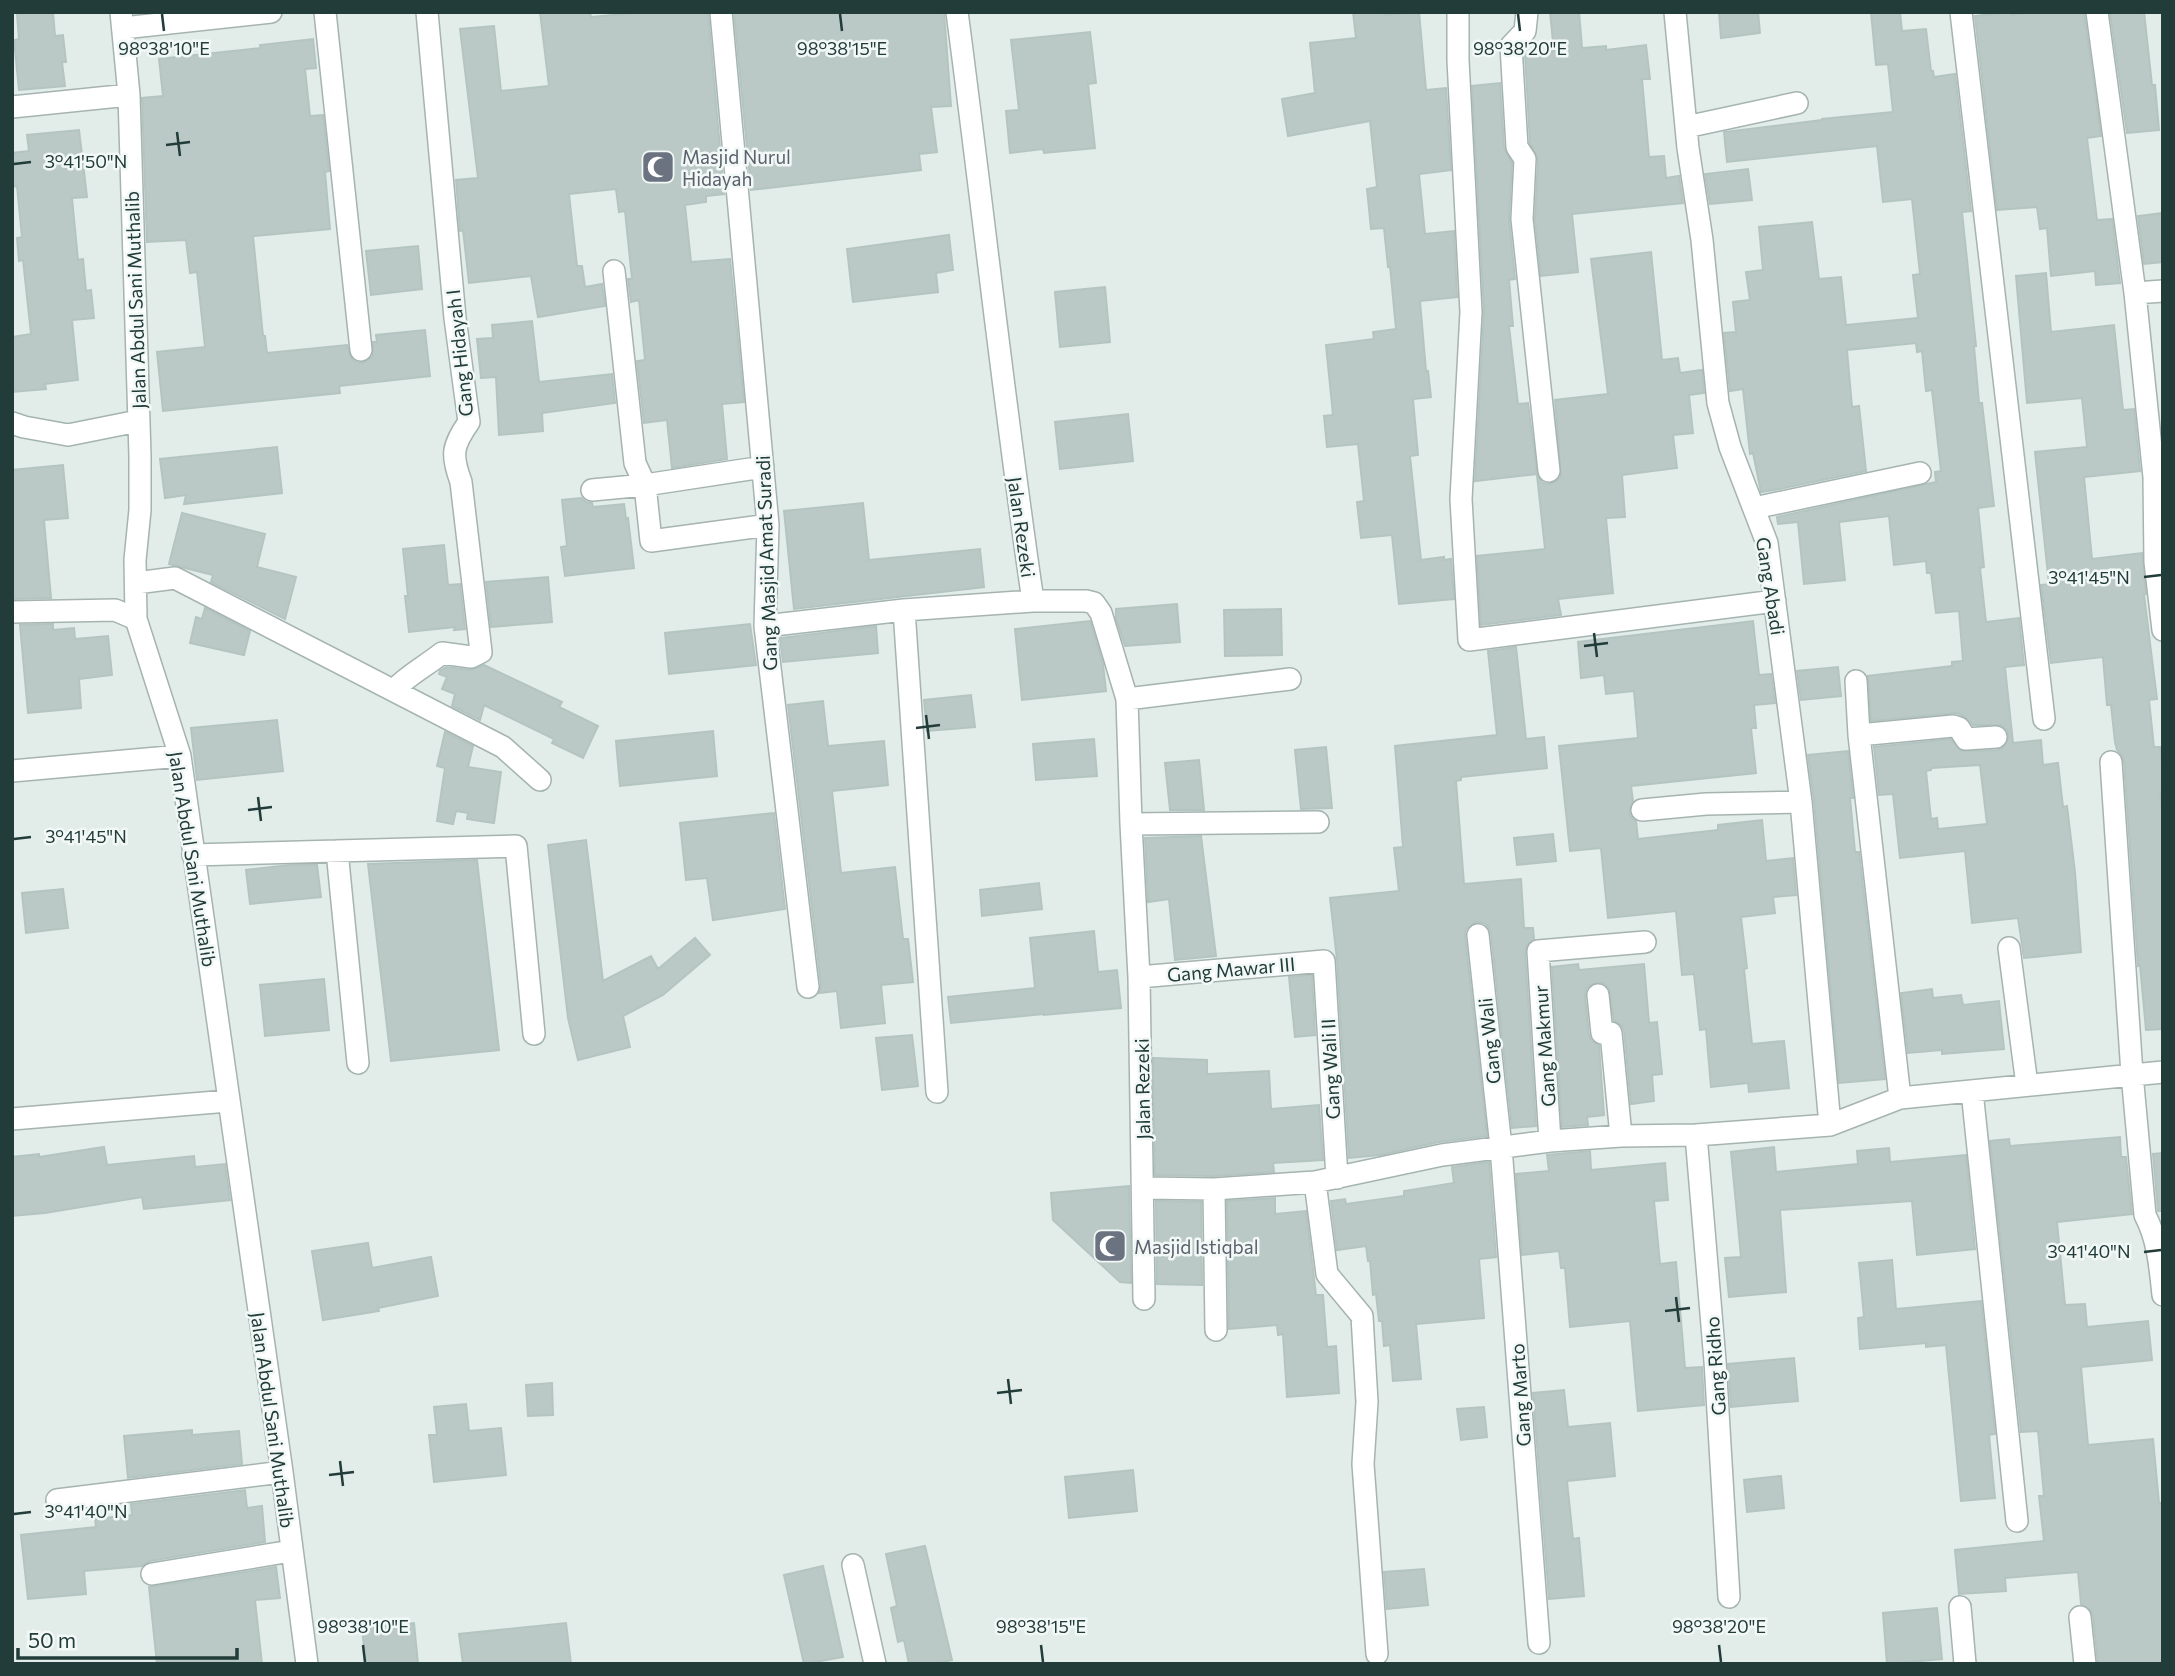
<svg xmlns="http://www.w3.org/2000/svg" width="2175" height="1676" viewBox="0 0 2175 1676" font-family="Commissioner,sans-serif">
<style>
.building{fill:#bac9c5;stroke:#b4c5c1;stroke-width:2;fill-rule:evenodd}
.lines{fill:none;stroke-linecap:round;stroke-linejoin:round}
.minor-casing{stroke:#a5b4b1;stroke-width:24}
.minor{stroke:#fff;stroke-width:21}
.ticks{fill:none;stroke:#223c3a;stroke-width:2.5}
.labels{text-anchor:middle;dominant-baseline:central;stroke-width:5;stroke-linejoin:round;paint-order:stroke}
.worship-label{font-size:19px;fill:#5b616d;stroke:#f2f8f6;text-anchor:start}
.street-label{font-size:19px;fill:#223c3a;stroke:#f2f8f6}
.ticks-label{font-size:18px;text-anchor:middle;fill:#223c3a;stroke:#f2f8f6;stroke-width:5;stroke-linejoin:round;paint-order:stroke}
</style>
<rect width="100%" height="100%" fill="#e2ece9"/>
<path class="building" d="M35,12H53L55,36L63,35L66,62H62L65,86L19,90L14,40L19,39L17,14Z
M540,12H590L591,17L646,12H708L724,194L706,196V202L685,205L691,262L730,259L744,402L722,404L727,459L672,468L667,420L644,423L637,361L645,360L639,300L631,302L628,279H632L625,211L619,212L616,189L569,194L577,266H582L585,287L602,284L605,306L538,317L531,276L469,283L463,230L460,231L456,180L478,178L460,29L494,26L501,91L549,86Z
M734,12H944L951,106L931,107L937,152L919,154L921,170L751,190Z
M1353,12H1384V15L1419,12L1426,90L1446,88L1451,170L1419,174L1425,234L1454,231L1457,297L1420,301L1426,371H1428L1431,397L1413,399L1418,455L1410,456L1421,560L1444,557V560L1451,559L1454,599L1399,604L1392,535L1361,538L1357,502L1364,501L1358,444L1327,447L1324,416L1333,415L1326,345L1374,339L1373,332L1396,329L1390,266L1388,267L1384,228L1371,229L1367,189L1377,187L1370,121L1288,136L1282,99L1315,93L1310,43L1356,38Z
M1550,12H1579L1582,48L1606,46V50L1646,45L1650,79H1642L1649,157L1664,156L1666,178L1679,176L1683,203L1572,214L1578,272L1541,276L1535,219L1538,160L1530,143L1525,54L1554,51Z
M1719,12H1758L1760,33L1721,38Z
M1871,12H1900L1902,31L1926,29L1931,71H1933L1934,77L1955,74L1971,211L1962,212L1976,346H1974L1979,403H1982L1994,506L1978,508L1984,567L1980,568L1986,622L2019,618L2024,665L2005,667L2013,743L2041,740L2043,765L2058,763L2063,807L2067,806L2075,872L2081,952L2024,958L2018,918L1972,923L1965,851L1900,858L1893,794L1879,795L1874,747L1951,739L1961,751L1997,750L2004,747L2009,737L2007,730L2001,725H1973L1964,716L1957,713L1871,721L1868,676L1952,666V662L1963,661L1959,611L1936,613L1931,573H1927L1926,561L1894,565L1889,516L1839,522L1845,580L1804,584L1798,522L1778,524L1777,517L1936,482L1935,472L1941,471L1932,390L1926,391L1922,351L1917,352L1916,343L1847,350L1852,407L1859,406L1866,471L1774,490L1761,492L1753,453L1750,454L1743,389L1730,391L1724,333L1736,332L1733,302L1750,300L1746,272L1763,270L1759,227L1812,222L1819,279L1841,277L1846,325L1918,318L1913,275L1920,274L1912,199L1883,202L1877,146L1727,162L1724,132L1822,120V119L1893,112L1888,64L1876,65ZM1980,765L1987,824L1938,829L1937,818L1931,819L1926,771L1931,770V768Z
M2007,12H2010L2011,15L2037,12H2084L2101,136L2087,138L2097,220L2112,219L2120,283L2096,285L2095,271L2051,276L2047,228L2040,229L2037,207L1997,210L1975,16Z
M2110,12H2144L2152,85H2155L2159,130L2127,133Z
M1090,32L1096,83L1088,84L1095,148L1044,153L1043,149L1010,153L1006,111L1019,110L1011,40Z
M313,39L316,68L305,69L310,116L323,115L329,171L325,172L330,229L253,236L263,336H265L267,353L347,345L351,358L356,362L363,363L373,356V342H377L376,335L425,330L430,376L339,386L340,393L163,411L157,352L205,347L197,272L190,273L186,240L147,242L142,98L163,96L159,59L261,48L260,45Z
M1500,83L1504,148L1512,163L1509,219L1515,279L1509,280L1513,326H1509L1518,404L1528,403L1537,474L1475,481L1484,311L1472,86Z
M79,130L87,197L72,198L78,260L83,259L86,291L91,290L94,318L72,320L78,380L45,384L46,389L12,392V337L31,334L23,260L19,261L17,238L22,237L17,186L12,187V153L29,151L27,135Z
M1748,169L1752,200L1710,204L1705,174Z
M2163,213V262L2144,264L2138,216Z
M949,235L953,270L936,273L938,292L853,302L847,249Z
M418,246L422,289L371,295L366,251Z
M1651,252L1662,360L1678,358L1680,373L1702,370L1704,393L1689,395L1693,433L1673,435L1677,468L1622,475L1625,517L1606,518L1613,593L1558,599L1561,615L1481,625L1477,556L1545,549L1537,475L1543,483L1550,484L1557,481L1561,476L1555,400L1608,394L1591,259Z
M2046,273L2051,332L2114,325L2123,410L2134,409L2140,471L2084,477L2092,559L2142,553L2146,594L2144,595L2157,699L2149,700L2154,747H2160L2163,775V791H2160L2163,815V1029L2146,1030L2140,965L2138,966L2124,761L2122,755L2117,750L2115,742L2111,705H2107L2103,657L2051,663L2041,585L2049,584L2035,452L2087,447L2082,398L2027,403L2016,276Z
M1105,287L1110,342L1060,347L1055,292Z
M532,321L539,382L612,374L615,403L542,413L543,431L499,435L496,377L481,378L477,339L493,338L492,325Z
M1128,414L1133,461L1060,469L1055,422Z
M277,447L282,493L184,504L186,495L165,498L160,459Z
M63,465L68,518L44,520L51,598L12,599V470Z
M581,498L586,502L592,503L593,507L624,504L626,519L628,518L634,568L565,576L561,547L567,546L562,500Z
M863,503L869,560L980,549L984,587L794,609L784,511Z
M182,513L265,534L257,567L296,577L285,619L211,582L213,575L169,564Z
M444,545L448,585L460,584L465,629L454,630L455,627L409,632L405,596H408L403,549Z
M548,577L552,622L491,627L486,582Z
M1177,604L1180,642L1125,646L1116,619V609Z
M205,608L250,631L244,655L190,643L196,617L202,619Z
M1281,609L1282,655L1225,656L1224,610Z
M1090,621L1103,664L1106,691L1022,700L1015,629Z
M1753,621L1759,675L1771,674L1775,703L1754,705L1756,728H1751L1756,773L1631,786L1633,801L1629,811L1631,817L1636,821L1638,839L1718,830V825L1762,820L1766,861L1793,858L1796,895L1773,897L1775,913L1741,917L1747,968L1744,969L1752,1044L1784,1041L1789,1088L1749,1092L1748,1083L1711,1087L1706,1029L1700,1030L1694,974L1682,975L1676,911L1608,918L1601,848L1570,851L1559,746L1638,738L1634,691L1606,694L1604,675L1581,678L1578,642Z
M53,624V630L74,628L75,639L108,636L112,675L79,679L81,708L28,713L20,625Z
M750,624L756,665L669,674L665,633Z
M876,626L878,653L783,662L780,638Z
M1516,647L1526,739L1544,737L1547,768L1461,777V780L1456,781L1464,884L1521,879L1524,928H1533L1534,939L1527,945L1525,952L1536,1126L1512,1128L1491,934L1489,928L1484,923L1476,922L1466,929L1465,936L1487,1136L1439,1142L1380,1155L1349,1158L1337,960L1330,898L1399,891L1394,848L1403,847L1395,746L1497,735L1488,651Z
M484,665L562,702L559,707L598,726L583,758L552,743L554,739L484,705L480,720L452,706L455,694L442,689L447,677L439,674L440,671L446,667L470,670Z
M1838,667L1841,696L1801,700L1797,671Z
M971,695L975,727L927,731L924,700Z
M823,701L828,746L884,741L888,785L832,791L841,873L895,867L903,939H908L913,982L881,985L885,1023L841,1028L837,991L819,993L821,985L788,705Z
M277,720L283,771L197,780L191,728Z
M713,731L717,776L620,786L616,741Z
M445,732L473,746L468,767L501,772L494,823L467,819L468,813L456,811L453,824L437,821L445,768L437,766Z
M1094,739L1097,776L1036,780L1033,744Z
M1326,747L1332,808L1301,809L1295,750Z
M1848,751L1853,798H1850L1855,852H1859L1885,1079L1839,1083L1814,801L1808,755Z
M1199,760L1204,810H1170L1165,763Z
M774,813L785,909L713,920L707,878L686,880L680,823Z
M1553,834L1556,861L1517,865L1514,838Z
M1201,836L1216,956L1175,960L1169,899L1148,902L1145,838Z
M586,840L603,981L651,956L658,969L695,938L710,955L663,995L623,1016L630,1047L578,1060L568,1018L548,845Z
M477,860L499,1050L391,1061L368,864Z
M290,865H317L321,897L250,904L246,870Z
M1039,883L1042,909L982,916L980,890Z
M63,889L68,928L26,933L22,893Z
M1094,931L1098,972L1117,970L1121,1008L1044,1015V1014L951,1023L948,997L1035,988L1030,938Z
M1578,964L1579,970L1644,964L1649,1023L1657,1022L1662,1074L1652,1075L1654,1101L1631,1104L1624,1031L1621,1025L1614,1021L1609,988L1603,983L1591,984L1586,989L1585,996L1589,1035L1592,1041L1599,1045L1604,1115L1587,1117L1588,1125L1562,1127L1552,967Z
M1312,975L1315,1035L1295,1037L1289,977Z
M324,979L329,1030L265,1036L260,985Z
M1932,989L1933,998L1961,995L1963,1005L1999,1001L2004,1049L1942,1054V1050L1908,1053L1901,993Z
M912,1035L918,1086L882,1090L876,1038Z
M1153,1058L1207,1060V1074L1269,1071L1271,1109L1319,1105L1323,1160L1273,1163L1274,1172L1214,1176L1155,1175Z
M2120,1137L2121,1157H2126L2132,1214L2057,1222L2065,1305L2085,1304L2087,1327L2148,1321L2152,1360L2081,1367L2088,1445L2153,1439L2159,1503H2163V1664H2098L2093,1616L2090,1609L2081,1604L2078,1572L2005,1578L2006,1591L1959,1594L1955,1550L2044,1541L2039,1496H2044L2038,1431L2021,1432L1990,1141L2009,1139L2010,1146Z
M104,1147L107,1165L194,1156L195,1167L225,1164L230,1200L144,1209L142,1197L45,1213L12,1216V1157L39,1154V1157Z
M1774,1147L1776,1172L1858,1164L1857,1151L1889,1148L1890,1162L1966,1155L1975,1249L1917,1255L1912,1201L1780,1210L1786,1292L1729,1297L1725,1258L1741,1257L1731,1152Z
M1590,1151L1591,1170L1665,1163L1668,1200L1654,1201L1660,1264L1676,1262L1685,1368L1702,1367L1704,1405L1638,1411L1630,1321L1570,1327L1565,1268H1561L1559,1251L1522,1255L1516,1174L1549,1171L1547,1155Z
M2163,1153V1211H2158L2153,1154Z
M1489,1162L1496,1257L1479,1259L1484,1318L1416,1324L1421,1379L1393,1381L1390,1345L1384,1346L1382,1321H1379L1376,1294L1373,1295L1370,1261H1368L1366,1246L1337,1250L1331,1201L1345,1199L1346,1204L1404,1196V1191L1454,1183L1452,1167Z
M1129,1186L1131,1283L1120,1282L1053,1220L1051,1193Z
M1275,1198V1214L1306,1211L1316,1295H1323L1327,1347L1336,1346L1339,1393L1287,1397L1283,1334L1278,1335L1277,1325L1229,1329L1227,1201Z
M1156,1201L1201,1202L1202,1285L1157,1284Z
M368,1243L372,1268L431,1257L438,1296L378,1308L379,1311L323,1320L312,1251Z
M1892,1260L1896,1309L1981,1301L1995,1434L1989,1435L1995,1498L1961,1501L1946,1345L1926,1347V1343L1860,1349L1858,1318L1864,1317L1859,1263Z
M1794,1358L1798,1401L1731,1407L1728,1364Z
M552,1383L553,1415L528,1416L526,1385Z
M1564,1390L1568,1427L1610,1423L1615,1476L1567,1481L1573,1539L1579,1538L1584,1596L1549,1599L1533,1393Z
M466,1404L469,1431L501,1428L506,1475L434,1482L429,1435H437L434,1407Z
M1484,1407L1487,1437L1461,1440L1457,1409Z
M192,1430V1435L239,1431L242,1464L128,1478L124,1436Z
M1133,1470L1137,1511L1069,1518L1065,1477Z
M1781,1476L1784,1508L1747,1512L1744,1480Z
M245,1490L247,1508L262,1506L265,1542L150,1561L142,1566L84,1571L86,1594L28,1599L21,1535L96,1527L95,1519L132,1515L131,1504Z
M925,1546L952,1660L934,1664H909L904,1640L898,1642L891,1608L897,1606L886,1554Z
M823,1566L843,1657L804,1664L784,1575Z
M276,1567L280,1598L255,1600L262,1664H157L149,1587Z
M1424,1569L1428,1605L1387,1609L1384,1572Z
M1937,1608L1942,1659L1887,1664L1883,1613Z
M414,1623L418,1664H366L362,1628Z
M566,1623L571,1664H463L459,1634Z"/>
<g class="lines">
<defs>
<path id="minor" d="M121,12L129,95L140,456V510L135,560L136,619L180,756L282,1472L307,1664
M325,12L361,350
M721,12L768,525L765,626L808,987
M957,12C983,208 1004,405 1033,601H1086L1094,603L1101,613L1127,699L1131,824L1139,977L1144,1299
M1458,12V60L1471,312L1461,499L1469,640L1775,601
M1527,12L1525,31L1511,46L1517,147L1525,159L1522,219L1549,471
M1675,12L1688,148L1702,240L1718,403L1730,447L1767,543L1801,802L1830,1125
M1961,12L2044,719
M2097,12L2135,293L2154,477L2155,562L2163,630
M123,28L271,12
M12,107L129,95
M1686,127L1797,103
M614,271L635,463L645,485L651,541L768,525
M2135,293L2163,291
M12,423L24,427L68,435L138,421
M592,490L645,485L763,467
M1754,508L1920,473
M136,583L175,578L503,747L540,780
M12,612L115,610L136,619
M765,626L904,610
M1856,681L1859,735L1900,1098
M394,690C408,675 426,666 442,653L471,657L481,652L461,482C451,455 452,446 469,422L455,318L427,12
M1127,699L1290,679
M1859,735L1953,726L1959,728L1966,739L1996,737
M2111,762L2132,1074L2145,1215C2158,1240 2160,1266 2163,1295
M12,771L180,756
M1642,810L1706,804L1801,802
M1131,824L1318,822
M337,851L358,1063
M193,855L516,846L534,1034
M1478,935L1501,1147L1539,1643
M2009,948L2027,1085
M1139,977L1324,961L1337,1178
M1598,995L1602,1033H1611L1621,1136
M1972,1091L2017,1521
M937,1092L904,610L1033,601
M12,1119L228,1101
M1696,1135L1715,1361L1729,1597
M1550,1141L1538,951L1645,942
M1315,1182L1327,1274L1362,1316L1367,1402L1363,1464L1377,1654
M1144,1188L1214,1189L1315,1182L1442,1155L1550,1141L1621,1136L1696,1135L1830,1125L1900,1098L2163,1072
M1214,1189L1216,1330
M57,1500L282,1472
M853,1565L875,1664
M152,1574L291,1551
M1960,1607L1965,1664
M2080,1617L2085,1664"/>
</defs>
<use href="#minor" class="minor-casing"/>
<use href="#minor" class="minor"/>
</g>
<path class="ticks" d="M162,14L164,31M840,14L842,31M1518,14L1520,31M177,132L180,156M166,145L190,142M14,164L31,162M2144,577L2161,575M1594,633L1597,657M1584,646L1608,643M926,715L929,739M916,728L940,725M258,797L261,821M248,810L272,807M14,839L31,837M2144,1252L2161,1250M1676,1297L1679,1322M1665,1311L1690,1308M1008,1379L1011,1404M997,1393L1022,1390M340,1461L343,1486M329,1475L354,1472M14,1514L31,1512M363,1645L365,1662M1041,1645L1043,1662M1719,1645L1721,1662"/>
<defs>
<symbol id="mosque-square" viewBox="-11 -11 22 22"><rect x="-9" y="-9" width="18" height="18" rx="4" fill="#6b7280" stroke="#f2f8f6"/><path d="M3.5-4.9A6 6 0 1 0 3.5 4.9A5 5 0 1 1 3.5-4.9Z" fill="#fff"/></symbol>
</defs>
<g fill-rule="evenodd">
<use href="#mosque-square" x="639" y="148" width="38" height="38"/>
<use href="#mosque-square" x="1091" y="1227" width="38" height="38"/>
</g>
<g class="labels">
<g class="worship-label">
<text x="682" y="156">Masjid Nurul<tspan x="682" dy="22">Hidayah</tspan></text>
<text x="1134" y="1246">Masjid Istiqbal</text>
</g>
<g class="street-label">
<text transform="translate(135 300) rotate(-92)">Jalan Abdul Sani Muthalib</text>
<text transform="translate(459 353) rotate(-96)">Gang Hidayah I</text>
<text transform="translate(1022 527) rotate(82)">Jalan Rezeki</text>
<text transform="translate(766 563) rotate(-92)">Gang Masjid Amat Suradi</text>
<text transform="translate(1771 586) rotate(81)">Gang Abadi</text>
<text transform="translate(193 859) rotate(81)">Jalan Abdul Sani Muthalib</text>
<text transform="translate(1231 969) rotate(-5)">Gang Mawar III</text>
<text transform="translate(1489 1041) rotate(-96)">Gang Wali</text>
<text transform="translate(1544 1046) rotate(-94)">Gang Makmur</text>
<text transform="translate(1330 1069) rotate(-93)">Gang Wali II</text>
<text transform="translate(1142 1089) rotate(-91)">Jalan Rezeki</text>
<text transform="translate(1715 1366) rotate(-94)">Gang Ridho</text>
<text transform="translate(1520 1395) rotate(-94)">Gang Marto</text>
<text transform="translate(273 1420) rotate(82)">Jalan Abdul Sani Muthalib</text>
</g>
</g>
<g class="ticks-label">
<text x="164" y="55">98°38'10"E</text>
<text x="842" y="55">98°38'15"E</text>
<text x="1520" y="55">98°38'20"E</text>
<text x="86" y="168">3°41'50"N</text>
<text x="2089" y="584">3°41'45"N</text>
<text x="86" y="843">3°41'45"N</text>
<text x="2089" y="1258">3°41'40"N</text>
<text x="86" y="1518">3°41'40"N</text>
<text x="363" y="1633">98°38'10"E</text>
<text x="1041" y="1633">98°38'15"E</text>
<text x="1719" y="1633">98°38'20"E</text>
</g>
<rect width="2175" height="1676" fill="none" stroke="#223c3a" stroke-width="28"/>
<path d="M18 1648v10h219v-10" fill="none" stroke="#223c3a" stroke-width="3.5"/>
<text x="28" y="1648" font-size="21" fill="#223c3a" stroke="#f2f8f6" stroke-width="5" paint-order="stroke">50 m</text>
</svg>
